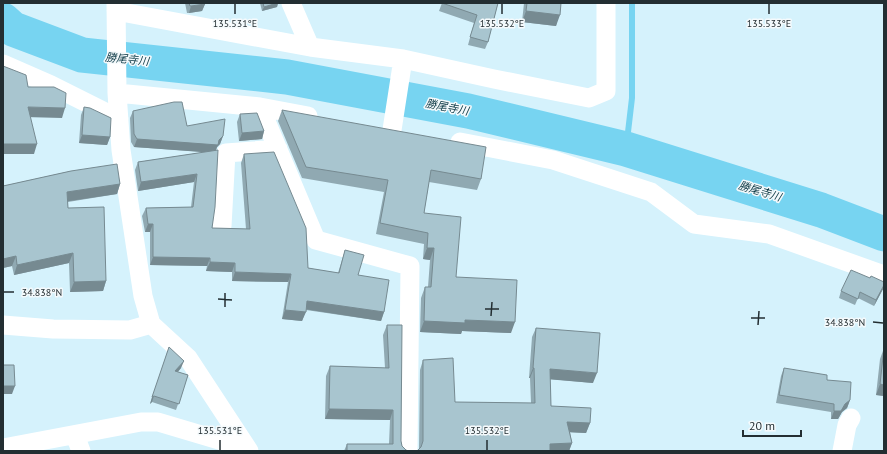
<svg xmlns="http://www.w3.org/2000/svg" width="887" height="454" viewBox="0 0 887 454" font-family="'PT Sans','Noto Sans JP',sans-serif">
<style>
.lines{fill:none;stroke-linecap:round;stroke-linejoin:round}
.stream{stroke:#77d4f1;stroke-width:6}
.river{stroke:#77d4f1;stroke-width:35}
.minor{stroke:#fff;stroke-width:19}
.wall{fill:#90a9b2}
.shaded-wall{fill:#768a91}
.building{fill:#a8c5cf;stroke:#768a91}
.ticks{fill:none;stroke:#232e32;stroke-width:1.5}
.labels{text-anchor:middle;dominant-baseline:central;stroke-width:3;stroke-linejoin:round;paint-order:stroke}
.water-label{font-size:11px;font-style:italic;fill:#0e3a46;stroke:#f5fafc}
.ticks-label{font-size:10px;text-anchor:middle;fill:#232e32;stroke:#f5fafc;stroke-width:3;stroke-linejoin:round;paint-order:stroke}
</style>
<rect width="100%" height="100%" fill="#d5f2fc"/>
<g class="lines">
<path class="stream" d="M626,149L632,98V3"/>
<path class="river" d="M3,20L13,29L82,55L287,77L468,111L626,149L821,210L884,234"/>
<path class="minor" d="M116,3L117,93L121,150L143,296L151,324L188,358L249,451
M291,3L310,47
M116,11L310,47L403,59L494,79L589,98L606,91V3
M3,64L51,85L119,119
M117,93L260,107L308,116
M260,107L316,240L410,266L408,451
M392,130L403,59
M460,142L553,160L651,192L694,224L769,234L884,275
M222,226L226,153L278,149
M3,325L53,329L130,330L151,324
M75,435L81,451
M3,448L141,422H158L232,444L243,451
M842,451L847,425L851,418"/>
</g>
<path class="wall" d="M185,3H204L205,4L202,11L189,13H187Z
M260,3H278L277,7L262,11Z
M442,3H498L488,42L485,49L468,45L474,23L439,11Z
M524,3H561L556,26L522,22Z
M84,107L110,137L107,145L79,143L81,115Z
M282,110L481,179L477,190L429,182L424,213L456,277L511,333L462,331L461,334L420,332L421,298L425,287H428L430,260L423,259L424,244L376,234L384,192L302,178L278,121Z
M133,111L223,136L220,144L217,147L216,150L212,228L246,229L241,163L244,154L308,268L338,273L345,250L358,275L384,312L381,321L306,310L302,321L282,319L288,282L232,281V272L206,271L207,266L150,265V232H145L142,216L146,208L191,207L194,182L138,191L135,170L138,162L205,152L134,147L131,142L130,118Z
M240,114L264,131L262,139L239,141L237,122Z
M71,171L120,184L117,194L68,202V208L106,281L103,291L70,292L69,263L14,275L12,266L3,268V186Z
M883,289L874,306L858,298L855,305L839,298L841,291Z
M387,325L401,441L402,446L406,450L408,451H344L347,444H389L390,420L325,419L326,376L330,366L385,368L383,335Z
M536,328L593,383L550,379L551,406L590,423L586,433L570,432L572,443L569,451H416L419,449L420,370L423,360L455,402L531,403L530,378H529L532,337Z
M169,347L181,368L178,372L188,375L176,410L152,402L150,404Z
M884,348V396L876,395L880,359Z
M784,368L827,380L850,400L847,408L842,412L838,419H831V412L776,403L781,376Z"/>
<path class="shaded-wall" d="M277,3H278L277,7L262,11L264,7Z
M205,4L202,11L189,13L191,6Z
M526,11L560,15L556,26L522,22Z
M28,107L65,108L62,118L25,117Z
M264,131L262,139L239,141L242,133Z
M82,135L110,137L107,145L79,143Z
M223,136L220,144L217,147L215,153L134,147L137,139L219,140Z
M3,144H37L34,154H3Z
M197,174L194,182L138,191L141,182Z
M120,184L117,194L63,202L67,192Z
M148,224H153L150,232H145Z
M427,248H434L430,260L423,259Z
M73,253L69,263L14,275L17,265Z
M16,256L12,266L3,268V259Z
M153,257L210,258L207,266L150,265Z
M210,262L235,263L232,272L206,271Z
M235,272L291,274L288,282L232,281Z
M106,281L103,291L70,292L74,282Z
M884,285L883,289L874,306L876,300Z
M307,301L384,312L381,321L304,309Z
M285,310L306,312L302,321L282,319Z
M465,320L515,322L511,333L462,331L461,334L420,332L424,321Z
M184,361L181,368L173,377L175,371Z
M533,368H534L530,378H529Z
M550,369L597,373L593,383L546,379Z
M880,384L884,385V396L876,395Z
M3,386H15L12,394H3Z
M154,396L152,402L150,404L152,397Z
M850,400L847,408L842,412L838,419H831L834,411L845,404Z
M329,409L393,410L390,420L325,419Z
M567,422L590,423L586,433L563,432Z
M572,443L569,451H547L550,444Z"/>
<path class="building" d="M189,3H204L205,4L191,6H190Z
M263,3H277L264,7Z
M442,3H498L488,42L470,37L477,15Z
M527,3H561L560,15L526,11Z
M3,66L26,75L28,87H54L66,93L65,108L28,107L37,144H3Z
M174,102H182L187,126L225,119L223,136L219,140L218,145L137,139L134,134L133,111Z
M84,107L90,108L111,118L110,137L82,135Z
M282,110L486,147L481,179L431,170L424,213L461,217L456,277L517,280L515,322L465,320V323L424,321L425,287H431L434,248H427L428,233L380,223L388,180L306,167Z
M257,113L264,131L242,133L240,114Z
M218,150L215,207L212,228L250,229L244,154L274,152L306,228L308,268L339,273L345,250L364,255L358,275L389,280L384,312L307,301L306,312L285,310L291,274L235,272V263L210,262V258L153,257V224H148L146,208L193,207L197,174L141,182L138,162Z
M117,164L120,184L67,192L68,208L104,207L106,281L74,282L73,253L17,265L16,256L3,259V186L71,171Z
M851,270L870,278L871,276L884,282V285L876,300L860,292L858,299L841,291Z
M387,325H402L401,441L402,446L406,450L408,451H347V444H393V410L329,409L330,366L389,368Z
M536,328L600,333L597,373L550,369L551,406L591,408L590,423L567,422L572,443L550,444V451H416H417L421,447L423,441V360L453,358L455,402L535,403L534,368H533Z
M169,347L184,361L175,371L188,375L179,404L154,396L152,397Z
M884,348V385L880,384Z
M3,365H14L15,386H3Z
M784,368L827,375V380L851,382L850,400L845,404L841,411H834V404L779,395Z"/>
<path class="ticks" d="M235,14V4M502,14V4M769,14V4M4,292H14M218,299L232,300M225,307V293M485,309H499M491,316L492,302M751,318H765M873,322L883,323M758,325L759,311M220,450V440M487,450V440"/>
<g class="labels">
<g class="water-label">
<text transform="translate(127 59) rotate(6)">勝尾寺川</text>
<text transform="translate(447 107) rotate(11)">勝尾寺川</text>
<text transform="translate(760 191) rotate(17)">勝尾寺川</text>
</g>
</g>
<g class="ticks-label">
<text x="235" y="27">135.531°E</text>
<text x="502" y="27">135.532°E</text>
<text x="769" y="27">135.533°E</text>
<text x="42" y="296">34.838°N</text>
<text x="845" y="326">34.838°N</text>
<text x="220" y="434">135.531°E</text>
<text x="487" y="434">135.532°E</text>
</g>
<rect width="887" height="454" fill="none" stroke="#232e32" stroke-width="8"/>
<path d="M743 430v6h58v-6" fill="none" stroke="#232e32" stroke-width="2"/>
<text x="749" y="430" font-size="12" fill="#232e32" stroke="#f5fafc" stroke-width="3" paint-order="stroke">20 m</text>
</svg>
